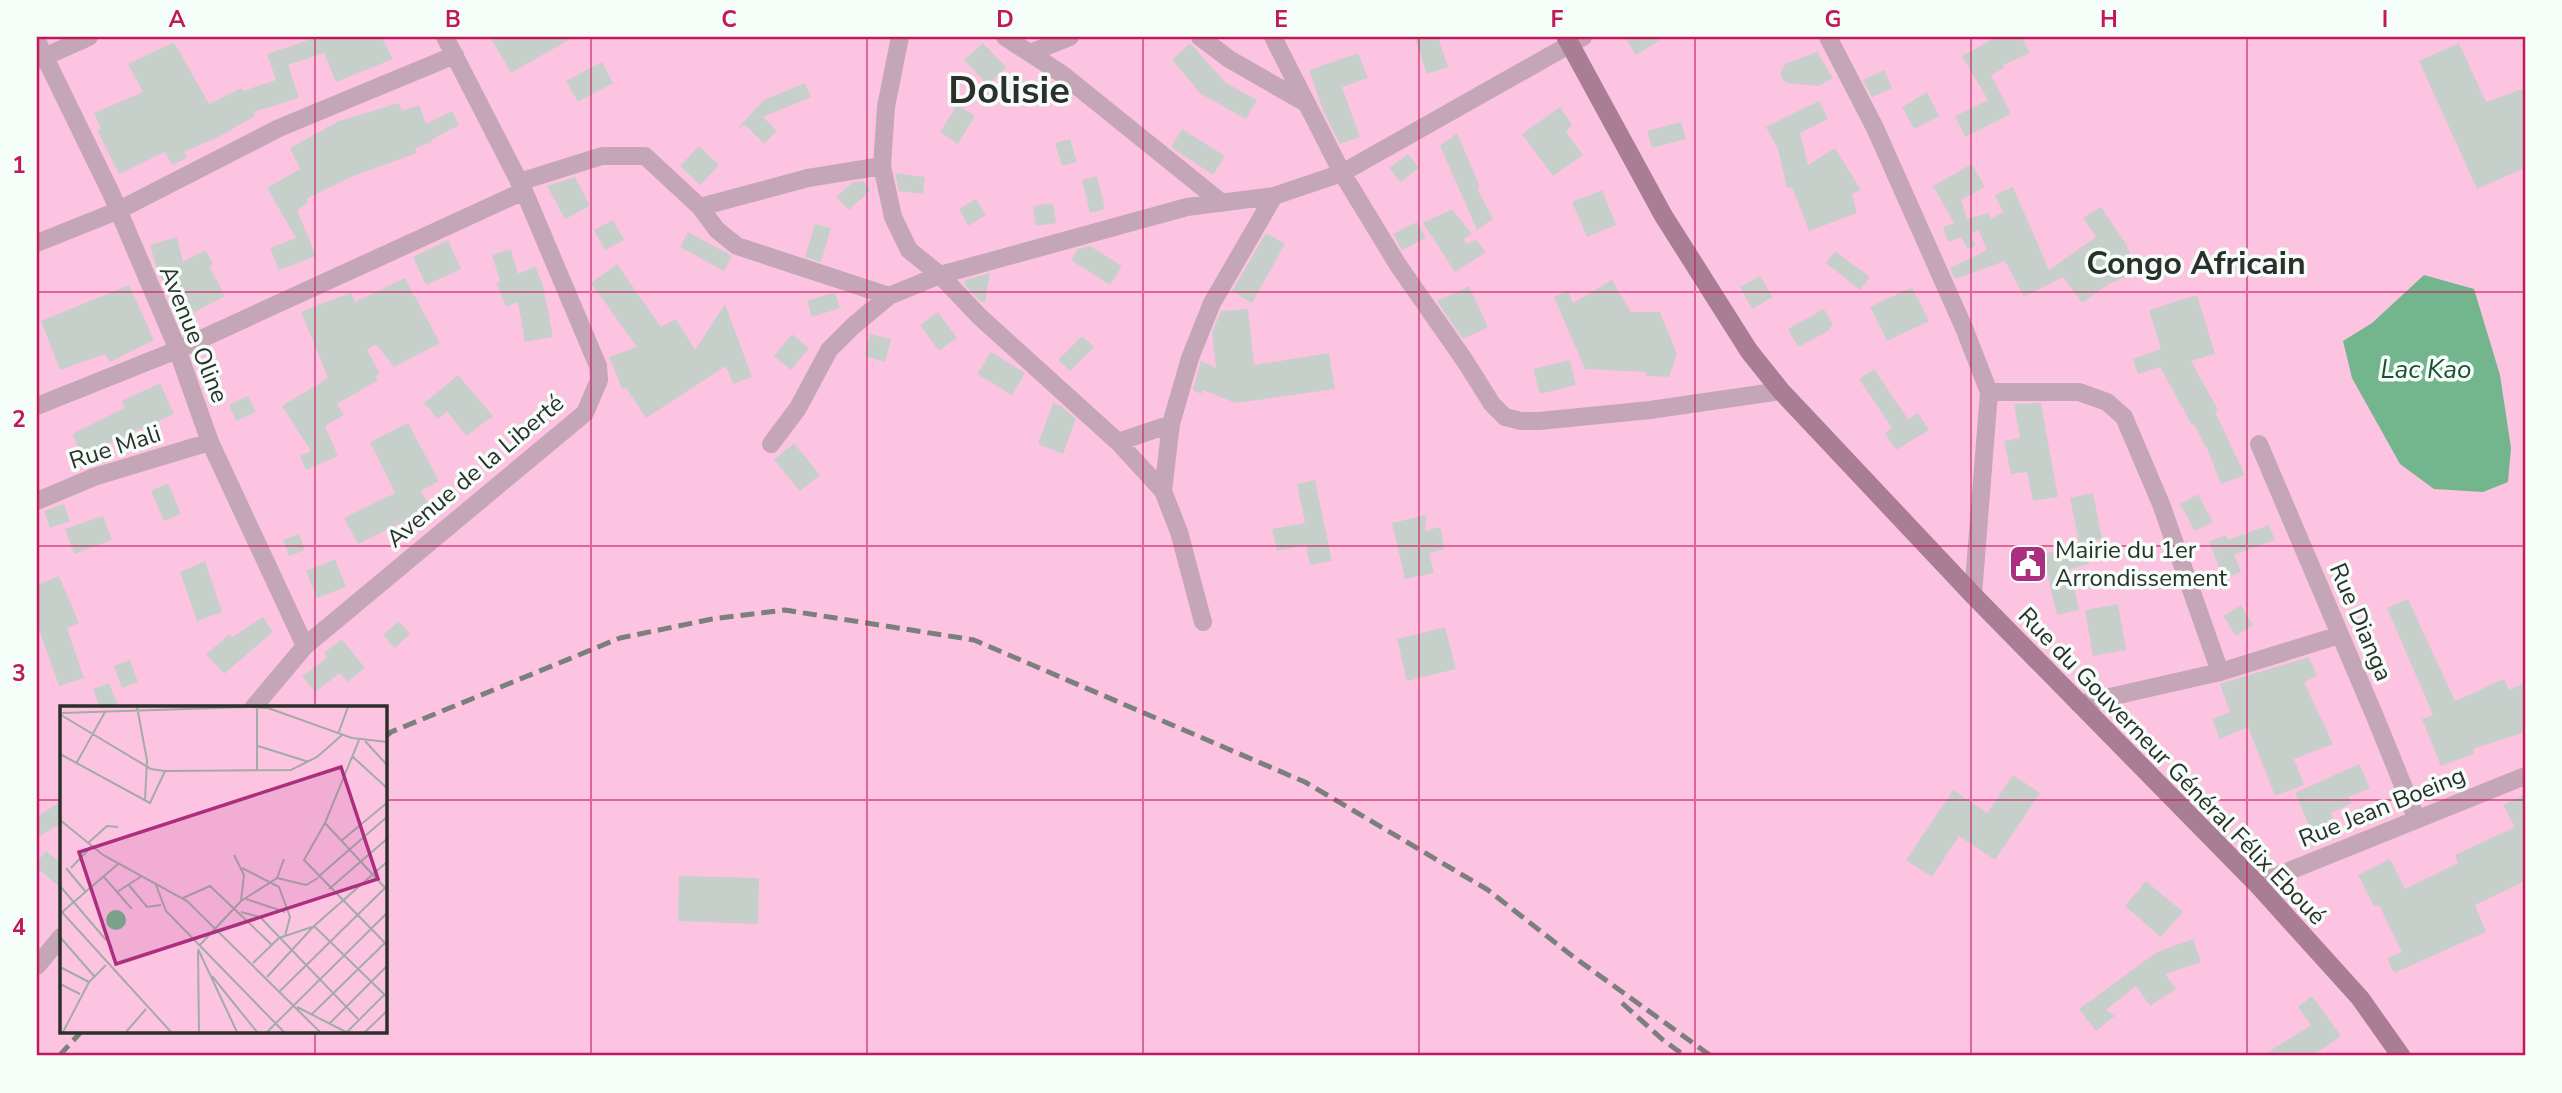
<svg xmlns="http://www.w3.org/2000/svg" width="2562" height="1093" viewBox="0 0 2562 1093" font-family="'Nunito Sans',sans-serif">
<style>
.green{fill:#fdc4e2;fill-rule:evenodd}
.water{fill:#73b68d}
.building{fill:#c7cfca}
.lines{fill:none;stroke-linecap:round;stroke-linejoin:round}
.minor{stroke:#c5a6b6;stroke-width:18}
.secondary{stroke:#a97e95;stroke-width:19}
.rail{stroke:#7b807c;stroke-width:5;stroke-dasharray:14 7;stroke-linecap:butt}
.grid{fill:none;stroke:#c2185b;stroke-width:2;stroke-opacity:0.55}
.labels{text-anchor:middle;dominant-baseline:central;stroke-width:7;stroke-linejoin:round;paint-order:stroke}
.street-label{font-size:24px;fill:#2c2f2c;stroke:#f4fdf7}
.poi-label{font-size:24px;fill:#2c2f2c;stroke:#f4fdf7;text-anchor:start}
.water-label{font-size:26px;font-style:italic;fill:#1c5033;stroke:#f4fdf7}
.district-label{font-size:32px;font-weight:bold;fill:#2c2f2c;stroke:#f4fdf7}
.town-label{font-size:38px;font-weight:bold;fill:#2c2f2c;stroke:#f4fdf7}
.inset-road{fill:none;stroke:#a4aba6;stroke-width:2}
.view{fill:#ac2f7f;fill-opacity:0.15;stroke:#ac2f7f;stroke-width:3.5}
.inset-edge{fill:none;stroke:#2c2f2c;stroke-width:3.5}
.neatline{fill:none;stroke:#c2185b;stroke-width:2.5}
.grid-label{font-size:23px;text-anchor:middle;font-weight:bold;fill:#c2185b}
</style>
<rect width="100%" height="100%" fill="#f4fdf7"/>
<path class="green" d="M37,37H2525V1056H37ZM61,708H385V1032H61Z"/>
<path class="water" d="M2424,275L2474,289L2500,375L2511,448L2508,482L2483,492L2434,489L2400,464L2352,378L2343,341L2372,323Z"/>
<path class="building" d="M317,37H382L393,59L336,82L324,53L288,65L299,98L253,112L255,116L220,136L184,152L187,158L172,165L165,152L119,174L97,130L101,129L94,113L143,92L128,64L174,42L209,104L241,88L243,91L276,80L267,54Z
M490,37H574L511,73Z
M1414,37H1438L1448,67L1427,74Z
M1624,37H1665L1636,55Z
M1996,37H2022L2030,53L2003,65L2004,68L1991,75L2011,114L1965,137L1955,116L1988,100L1962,56Z
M983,43L1006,67L988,85L964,60Z
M1190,43L1226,83L1257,100L1246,119L1201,94L1172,60Z
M2459,43L2486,102L2525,88V168L2477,189L2419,61Z
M1817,52L1833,78L1818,86L1787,83L1783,80L1780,74L1785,64Z
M1358,53L1368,78L1342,87L1360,137L1340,144L1325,115L1309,70Z
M602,62L613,83L578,102L566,81Z
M1884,70L1892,88L1872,97L1863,80Z
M805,83L811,97L763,117L777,131L764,144L745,125L737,129L764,100Z
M1927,92L1939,116L1914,129L1902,107Z
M1819,101L1828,119L1800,133L1808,165L1835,148L1861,190L1852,194L1857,213L1809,231L1792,187L1787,188L1778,149L1766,127Z
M399,103L402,111L419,105L426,124L452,111L459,125L431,140L432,142L415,148L417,153L353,176L306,199L308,203L297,210L316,256L279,270L270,248L296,238L267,188L300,169L290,148L339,121Z
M957,105L975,116L958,144L940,132Z
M1560,107L1572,125L1566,132L1583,155L1553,176L1522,134Z
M1681,122L1686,139L1652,148L1647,131Z
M1182,129L1225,156L1213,175L1171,147Z
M1457,133L1480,187L1477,188L1493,219L1477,230L1440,146Z
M1070,139L1077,162L1062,166L1055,143Z
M699,146L719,165L700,185L680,166Z
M1408,154L1419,168L1401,182L1389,168Z
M1972,164L1985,187L1961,200L1967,219L1989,213L1991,219L2003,212L1995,195L2013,187L2049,270L2096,237L2083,218L2101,207L2126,244L2137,272L2109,284L2082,303L2063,277L2024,297L2005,261L1955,279L1950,268L1987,250L1978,230L1971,233L1975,246L1968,249L1961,237L1948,242L1943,227L1954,223L1933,186Z
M895,173L925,177L923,194L899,191Z
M1097,176L1105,209L1090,213L1082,180Z
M575,177L590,206L565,219L547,186Z
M863,181L871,190L849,210L836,197L853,182Z
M1602,190L1616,225L1587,237L1572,202Z
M976,199L986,215L968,226L959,209Z
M1053,203L1056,223L1036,226L1033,206Z
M1452,209L1472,234L1464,239L1466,244L1476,240L1486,252L1455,272L1423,223Z
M613,220L624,240L605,250L594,230Z
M1417,222L1426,238L1402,250L1393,234Z
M815,224L831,228L821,262L805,257Z
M688,232L732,256L724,271L680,247Z
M1266,233L1285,244L1252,303L1232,291Z
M177,237L183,262L205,250L213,264L209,266L225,296L182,319L156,266L150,245Z
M448,240L461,269L426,285L413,257Z
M1090,246L1122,266L1110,285L1071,260L1078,249Z
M511,249L518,274L535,266L543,285L553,337L525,342L518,302L506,307L496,283L500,281L492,255Z
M1835,251L1870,277L1860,290L1826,263Z
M617,264L661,327L676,319L695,350L725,304L752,377L733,384L726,366L646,418L626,388L622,389L609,357L637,347L591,283Z
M990,273L985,302L980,301L964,284L965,280Z
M1760,276L1773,297L1752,309L1740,287Z
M405,278L440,343L394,367L376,344L367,350L380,374L376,376L378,380L337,404L344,415L325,426L338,456L306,470L300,456L311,451L282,406L328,378L301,312L351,292L355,302Z
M1612,280L1631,312H1660L1677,354L1669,377L1646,376V372L1585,369L1554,297L1568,291L1573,303Z
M129,285L154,340L110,362L105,354L60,370L41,321Z
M1469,286L1488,327L1463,339L1437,301Z
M1912,287L1929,321L1887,341L1870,307L1894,295L1896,297L1895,295Z
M835,292L840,308L812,317L807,301Z
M2197,295L2215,354L2191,361L2218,410L2215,412L2245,475L2221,484L2206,446L2205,447L2194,424L2192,425L2160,367L2138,374L2133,359L2161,349L2149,310Z
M1248,309L1254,365L1329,353L1335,389L1236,403L1203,390L1201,394L1193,390L1201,361L1216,368L1212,333L1221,311Z
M1824,309L1833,325L1828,331L1798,347L1788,329Z
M938,312L957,338L939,351L920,325Z
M792,334L809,348L791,370L774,356Z
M870,334L891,339L885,362L865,356Z
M1082,336L1094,347L1070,371L1058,360Z
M991,352L1025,373L1012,395L977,374Z
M1570,360L1576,385L1540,394L1533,369Z
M1874,369L1908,419L1918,413L1929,430L1896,450L1885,433L1892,428L1859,379Z
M458,375L493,416L466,436L447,411L438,419L424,403Z
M160,383L174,414L82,455L72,434L125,408L122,401Z
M248,396L256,412L236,421L229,405Z
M1053,403L1061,406L1076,419L1063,454L1038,444Z
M2041,403L2058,497L2033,501L2027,472L2011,474L2004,441L2020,438L2014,404Z
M408,423L439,481L421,491L432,511L411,523L409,519L358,544L344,518L395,493L370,442Z
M794,443L820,475L800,491L774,460Z
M1315,480L1332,561L1310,565L1306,545L1277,551L1272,529L1305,523L1297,484Z
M168,483L181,514L164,521L151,491Z
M2093,493L2102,539L2079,543L2070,498Z
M2198,494L2213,522L2195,531L2180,504Z
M64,504L70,521L50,528L44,511Z
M1426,515L1425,531L1440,527L1445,549L1429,553L1434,573L1405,579L1392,523Z
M103,516L112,540L74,554L65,529Z
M2269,525L2275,540L2234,555L2241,572L2224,579L2209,542L2226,535L2228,540Z
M299,534L305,550L289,556L283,540Z
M2084,544L2089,564L2070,569L2079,610L2057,615L2043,554Z
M335,559L346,587L317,598L306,571Z
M205,561L222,612L197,621L180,572Z
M59,576L79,623L67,628L84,678L59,686L37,624V585Z
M2408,599L2455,701L2504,679L2509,690L2525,683V732L2473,749L2474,754L2441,766L2422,719L2433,715L2387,608Z
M2118,604L2126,650L2093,656L2085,610Z
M2241,605L2253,625L2236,636L2223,616Z
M263,617L273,632L224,674L206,654L230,634L231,638Z
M399,621L410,634L395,648L383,635Z
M1445,627L1456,669L1407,681L1397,639Z
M342,639L365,668L347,682L340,673L315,692L302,676L327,658L324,653Z
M2309,657L2317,676L2304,682L2333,744L2294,759L2304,785L2275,796L2248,727L2220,739L2212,719L2230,712L2220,684Z
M130,660L138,682L122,688L114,666Z
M109,683L119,708H100L93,689Z
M2359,764L2370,788L2349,797L2352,803L2331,813L2336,827L2313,835L2295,793Z
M2013,775L2040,793L1995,860L1959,836L1932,877L1906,860L1953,790L1987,813Z
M2525,794V881L2475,905L2486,932L2394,973L2387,958L2402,952L2379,905L2374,907L2358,875L2390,859L2405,889L2458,863L2455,855L2515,827L2503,805Z
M61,801V823L37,838V817Z
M46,851L61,863V888L37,868V862Z
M679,876L759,878L758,924L678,921Z
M2146,881L2183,912L2161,937L2125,906Z
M2193,939L2201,962L2165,974L2176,989L2150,1006L2136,986L2106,1010L2115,1016L2096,1031L2079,1009L2157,952Z
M2312,996L2341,1036L2312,1056H2262L2311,1025L2298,1007Z"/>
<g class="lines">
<path class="minor" d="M900,37L886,107L882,166L893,217L909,250L940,275L980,317L1118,442L1163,491
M1005,37L1062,74L1222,203
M1200,37L1229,59L1304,102
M1273,37L1342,173L1398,265L1465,361L1492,404L1505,417L1521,421H1539L1650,410L1781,391
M1828,37L1875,128L1964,328L1989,392L1973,595
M37,41L111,193L175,343L210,442L305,646
M1030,53L1070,37
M37,60L89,37
M519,182L602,156H645L700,207L717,230L737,246L889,296
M700,207L808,178L882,166
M37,243L117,211L279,128L455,55
M1989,392H2079L2107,402L2124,417L2161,504L2220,672
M37,406L177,350L524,191
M1118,442L1171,424
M771,444L798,408L829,350L853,326L889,296L940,275L1187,207L1274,196
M2259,444L2376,719L2417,820
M37,501L94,477L210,442
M1203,622L1179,532L1163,491L1171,424L1190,358L1212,303L1274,196L1342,173L1583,37
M2079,704L2220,672L2340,635
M253,708L305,646L585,413L599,380L598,366L524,191L445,37
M2257,884L2525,776
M37,966L61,937"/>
<path class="secondary" d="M1566,37L1663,215L1749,351L1781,391L1973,595L2257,884L2360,998L2401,1056"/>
<path class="rail" d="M385,737L391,732L620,638L712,619L785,610L974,640L1305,782L1488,890L1571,955L1711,1056
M1622,1003L1663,1040L1685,1056
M59,1056L81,1032"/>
</g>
<path class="grid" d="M315,37V708M591,37V1056M867,37V1056M1143,37V1056M1419,37V1056M1695,37V1056M1971,37V1056M2247,37V1056M37,292H2525M37,546H2525M37,800H61M385,800H2525M315,1032V1056"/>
<defs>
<symbol id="civic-square" viewBox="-11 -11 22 22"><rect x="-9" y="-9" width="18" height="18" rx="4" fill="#ac2f7f" stroke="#f4fdf7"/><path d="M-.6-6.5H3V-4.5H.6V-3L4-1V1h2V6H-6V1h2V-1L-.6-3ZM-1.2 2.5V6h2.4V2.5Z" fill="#fff"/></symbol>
</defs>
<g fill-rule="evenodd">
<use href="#civic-square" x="2006" y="542" width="44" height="44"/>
</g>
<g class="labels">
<g class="street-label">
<text transform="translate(194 334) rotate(68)">Avenue Oline</text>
<text transform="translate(115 447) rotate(-18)">Rue Mali</text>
<text transform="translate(475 471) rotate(-40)">Avenue de la Liberté</text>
<text transform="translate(2361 622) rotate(67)">Rue Dianga</text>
<text transform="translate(2172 766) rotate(46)">Rue du Gouverneur Général Félix Eboué</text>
<text transform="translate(2382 807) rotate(-22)">Rue Jean Boeing</text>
</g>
<g class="poi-label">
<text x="2055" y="550">Mairie du 1er<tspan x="2055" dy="28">Arrondissement</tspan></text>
</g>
<g class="water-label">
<text x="2426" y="369">Lac Kao</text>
</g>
<g class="district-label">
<text x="2196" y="263">Congo Africain</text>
</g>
<g class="town-label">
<text x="1009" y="90">Dolisie</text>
</g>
</g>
<g transform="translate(60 706)">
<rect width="327" height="327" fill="#f4fdf7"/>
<path d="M0,1H327V326H0Z" fill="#fdc4e2"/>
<path d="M46 214a10 10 0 1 1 20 0a10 10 0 1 1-20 0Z" fill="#73b68d"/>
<path class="inset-road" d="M77,1L87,54L85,94M190,1L208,2L292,32L328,36M197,1V65M2,7L189,1M1,9L91,63L105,65L231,64L257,51L282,29M278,28L288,1M299,34L265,117L244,154L328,240M305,35L328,60M198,40L249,56M0,48L90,97L105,65M292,50L328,83M16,58L45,6M0,114L43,149L127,195L260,326M265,117L328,185M281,135L328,96M28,137L47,120L58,121M6,162L25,185M11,162L31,141M182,162L219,181L230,211L225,230M43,170L72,203M258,171L328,110M217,172L246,179L258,172M68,178L87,201L101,199M96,179L106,205L224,326M0,180L46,234M269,183L328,132M57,186L82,170M123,192L150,180L211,238M186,193L225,206M181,195L217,172L224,153M0,204L111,326M181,206L200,211L298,313M1,207L58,158M254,220L328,292M0,231L34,270M139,240L181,195L184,169L174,149M138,243L177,326M138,245L139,326M193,257L219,232L252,221M0,261L29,276M152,270L197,326M207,271L254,220L328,155M0,278L20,288M220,285L328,179M237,301L286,326M252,308L328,234M270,317L328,259M3,326L29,276L46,259M66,326L86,303M207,326L328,206M287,326L324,289M305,326L328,304"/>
<path class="view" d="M281,61L318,173L56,258L19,146Z"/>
<rect width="327" height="327" class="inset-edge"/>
</g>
<rect width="2562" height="1093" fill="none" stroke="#f4fdf7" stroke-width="77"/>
<rect x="38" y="38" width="2486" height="1016" class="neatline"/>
<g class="grid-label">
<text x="177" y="27">A</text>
<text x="453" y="27">B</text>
<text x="729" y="27">C</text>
<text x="1005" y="27">D</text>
<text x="1281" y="27">E</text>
<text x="1557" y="27">F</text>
<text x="1833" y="27">G</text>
<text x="2109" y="27">H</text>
<text x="2385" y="27">I</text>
<text x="19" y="173">1</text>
<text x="19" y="427">2</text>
<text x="19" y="681">3</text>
<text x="19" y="935">4</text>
</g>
</svg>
